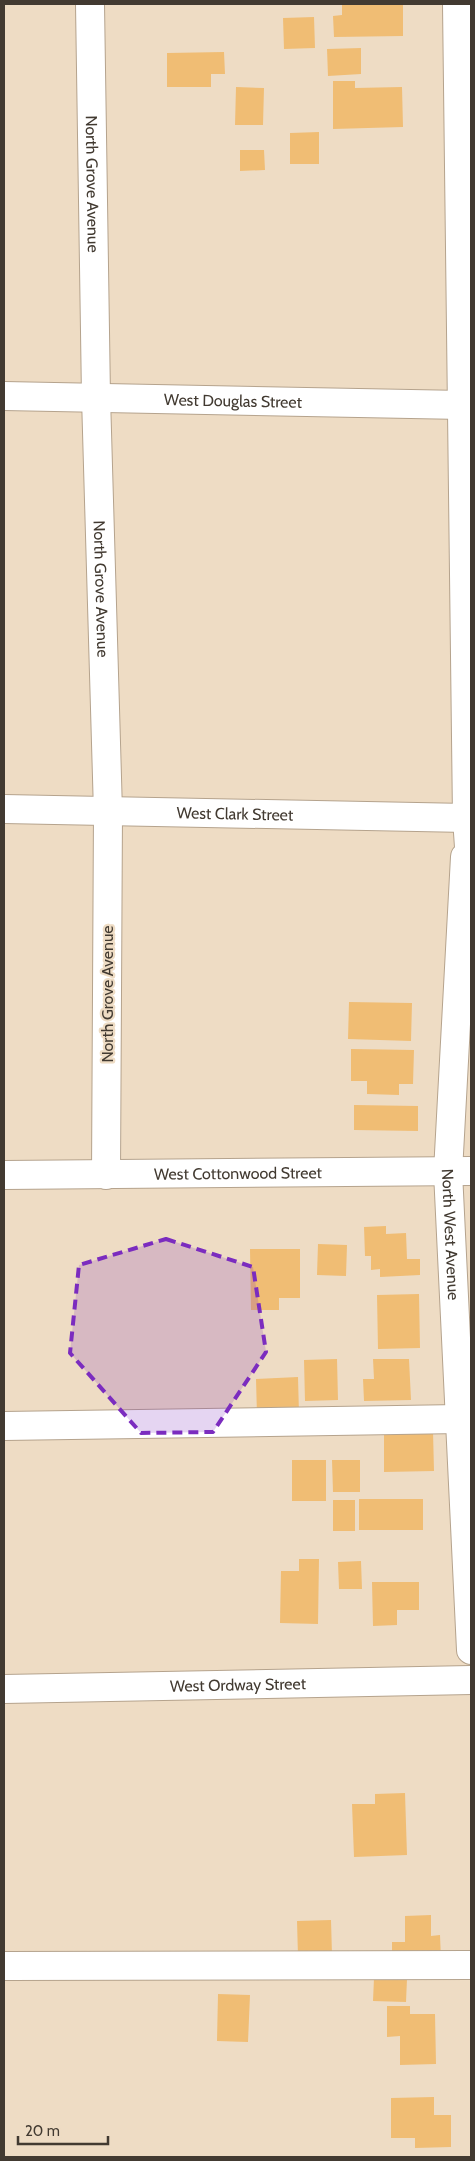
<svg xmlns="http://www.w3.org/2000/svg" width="475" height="2161" viewBox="0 0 475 2161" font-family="Cabin,sans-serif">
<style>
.building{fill:#f0bd74}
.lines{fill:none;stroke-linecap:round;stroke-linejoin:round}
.minor-casing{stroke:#b5a38d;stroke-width:30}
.major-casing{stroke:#b5a38d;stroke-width:30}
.minor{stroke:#fff;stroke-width:28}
.major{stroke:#fff;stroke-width:28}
.marked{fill:#7b2cbf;fill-opacity:0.2;stroke:#7b2cbf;stroke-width:4;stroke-dasharray:10 6;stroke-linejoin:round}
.labels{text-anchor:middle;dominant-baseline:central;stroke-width:4.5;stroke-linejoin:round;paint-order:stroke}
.street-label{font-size:16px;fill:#423a31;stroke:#eedcc4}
</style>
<rect width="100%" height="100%" fill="#eedcc4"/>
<path class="building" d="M342,4H403V36L334,37L333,16L342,15Z
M314,17L315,48L284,49L283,18Z
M361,48V74L328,76L327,49Z
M224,52L225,74H211V87H167V53Z
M333,81H355V88L402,87L403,127L333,129Z
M236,87L264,88L263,125H235Z
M319,132V164H290V133Z
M240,150H264L265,170L240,171Z
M349,1002L412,1003L411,1041L348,1039Z
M351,1049L414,1050L413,1084H399V1095L367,1094V1081H351Z
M354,1105L418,1106V1131L354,1130Z
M386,1226V1234L406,1233L407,1259H420V1275L380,1277V1269L371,1270V1256H365L364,1227Z
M318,1244L347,1245L346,1276L317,1275Z
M250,1249H300V1298H279V1310H251Z
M419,1294L420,1348L378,1349L377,1295Z
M337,1359L338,1400L305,1401L304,1360Z
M373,1359H409L411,1400L364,1401L363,1379H374Z
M298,1377L299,1414L257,1416L256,1379Z
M433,1431L434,1471L384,1472V1432Z
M292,1460H326V1501H292Z
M332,1460H360V1492H333Z
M359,1499H423V1530H359Z
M333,1500H355V1531H333Z
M299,1559H319L318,1624L280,1623L281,1571H299Z
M361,1561L362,1589H339L338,1562Z
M372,1582H419V1610H397V1625L373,1626Z
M405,1793L407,1855L354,1857L352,1804H375V1794Z
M431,1915V1936L440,1935L441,1959L392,1960V1942H405V1916Z
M331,1920L332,1955L298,1956L297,1921Z
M374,1978L407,1979L406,2002L373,2001Z
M218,1994L250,1995L248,2042L217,2041Z
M387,2006H410V2014H435L436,2064L400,2065V2036L387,2037Z
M434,2097V2115H451V2147L415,2148V2138H391V2098Z"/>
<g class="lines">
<defs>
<g id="minor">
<path id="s1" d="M90,4L96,397L108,812L106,1175"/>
<path id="s2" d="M4,1175L471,1171"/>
<path d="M4,1426L460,1419"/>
<path id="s3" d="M4,1689L471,1680"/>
<path d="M4,1966L471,1965"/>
</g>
<g id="major">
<path d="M457,4L467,818L471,876"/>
<path id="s4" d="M4,396L463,405"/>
<path id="s5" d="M4,809L467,818"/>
<path id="s6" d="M465,857L448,1172L471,1650"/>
</g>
</defs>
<use href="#minor" class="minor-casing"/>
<use href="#major" class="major-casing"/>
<use href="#minor" class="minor"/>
<use href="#major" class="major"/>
</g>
<path class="marked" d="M166,1239L253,1267L266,1352L213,1432L141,1433L70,1353L79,1265Z"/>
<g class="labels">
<g class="street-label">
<text stroke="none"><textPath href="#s1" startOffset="180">North Grove Avenue</textPath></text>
<text stroke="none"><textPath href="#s4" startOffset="229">West Douglas Street</textPath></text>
<text stroke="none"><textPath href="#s1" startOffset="585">North Grove Avenue</textPath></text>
<text stroke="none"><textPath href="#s5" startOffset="231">West Clark Street</textPath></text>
<text transform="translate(107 994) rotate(-90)">North Grove Avenue</text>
<text stroke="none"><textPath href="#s2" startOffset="234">West Cottonwood Street</textPath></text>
<text stroke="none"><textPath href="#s6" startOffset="378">North West Avenue</textPath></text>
<text stroke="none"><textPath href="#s3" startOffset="234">West Ordway Street</textPath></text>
</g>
</g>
<rect width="475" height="2161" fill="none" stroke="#423a31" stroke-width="10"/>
<path d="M18 2136v8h90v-8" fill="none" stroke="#423a31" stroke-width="2.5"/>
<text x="25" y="2136" font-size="15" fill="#423a31" stroke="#eedcc4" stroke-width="4" paint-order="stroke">20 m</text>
</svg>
